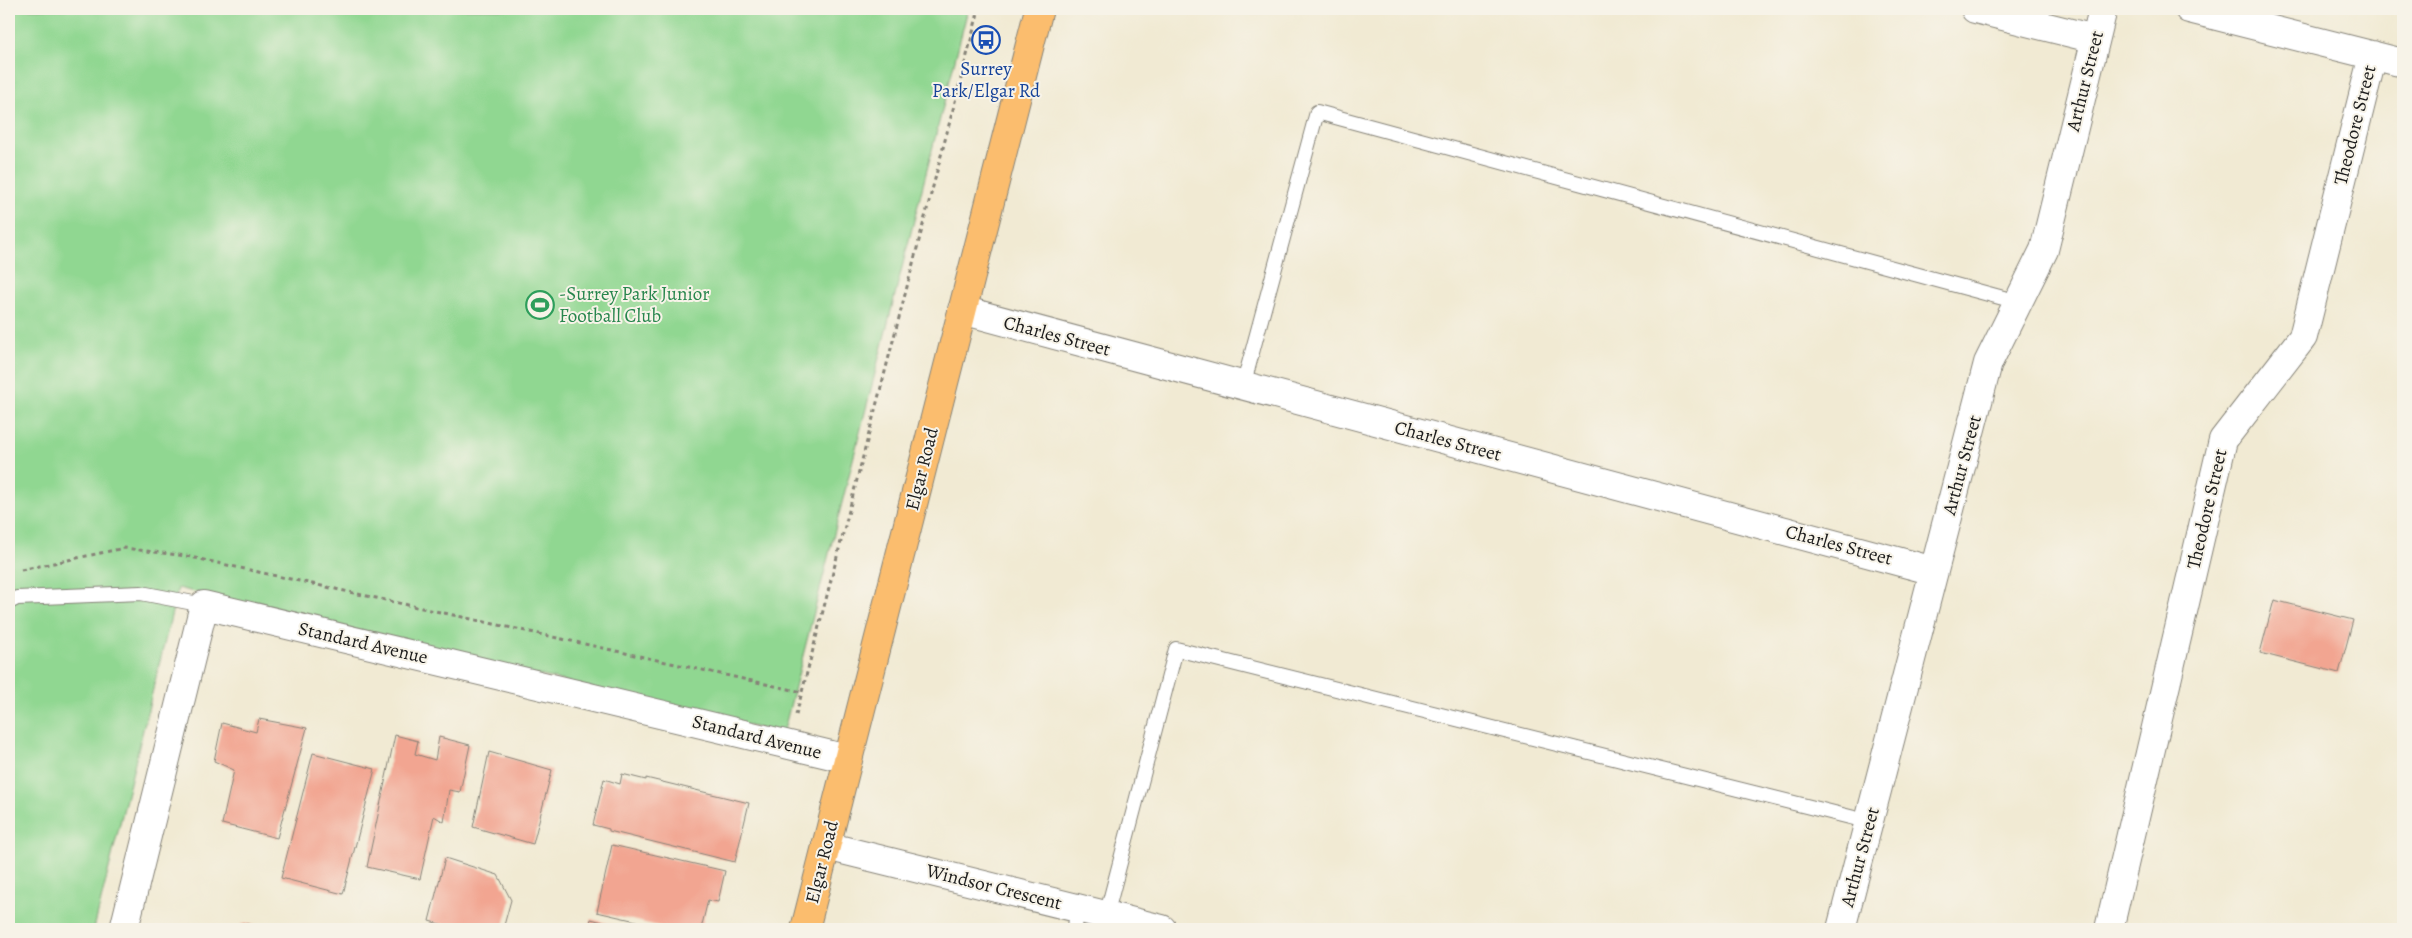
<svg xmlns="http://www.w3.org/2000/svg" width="2412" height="938" viewBox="0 0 2412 938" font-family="Alegreya,serif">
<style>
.green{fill:#90d791;stroke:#567a56}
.building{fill:#f2a591}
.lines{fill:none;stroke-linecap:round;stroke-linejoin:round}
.lane-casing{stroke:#868378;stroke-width:16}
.street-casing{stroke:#868378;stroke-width:30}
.primary-casing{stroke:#868378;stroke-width:30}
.path{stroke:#868378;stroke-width:3;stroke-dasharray:4 4;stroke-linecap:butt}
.lane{stroke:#fff;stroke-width:14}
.street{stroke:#fff;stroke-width:28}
.primary{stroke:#fbbd6e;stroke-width:28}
.labels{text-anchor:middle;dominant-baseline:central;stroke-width:4;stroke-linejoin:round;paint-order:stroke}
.transit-label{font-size:19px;fill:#164399;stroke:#f7f3e8}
.street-label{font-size:19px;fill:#1c1c1c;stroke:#f7f3e8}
.leisure-label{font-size:19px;fill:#27864d;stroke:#f7f3e8;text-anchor:start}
</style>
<rect width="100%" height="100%" fill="#f7f3e8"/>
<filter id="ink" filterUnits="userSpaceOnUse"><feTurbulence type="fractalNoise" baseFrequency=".02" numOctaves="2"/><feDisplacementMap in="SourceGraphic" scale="10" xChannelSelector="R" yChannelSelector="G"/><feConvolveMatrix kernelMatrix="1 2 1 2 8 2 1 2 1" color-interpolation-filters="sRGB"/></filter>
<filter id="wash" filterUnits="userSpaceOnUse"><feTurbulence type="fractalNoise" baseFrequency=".0096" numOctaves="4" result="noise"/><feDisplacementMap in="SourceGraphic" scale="20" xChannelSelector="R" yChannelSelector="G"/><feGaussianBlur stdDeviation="1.12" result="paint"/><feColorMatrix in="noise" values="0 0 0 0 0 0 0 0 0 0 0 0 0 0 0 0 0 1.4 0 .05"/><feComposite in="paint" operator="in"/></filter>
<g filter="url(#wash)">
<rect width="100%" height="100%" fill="#f1ead3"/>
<path class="green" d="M9,9H968L783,734L178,588L94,929H9Z"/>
<g id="blocks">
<path class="building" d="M2274,600L2353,620L2339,673L2260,653Z
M259,719L307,728L277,838L222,824L234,770L214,761L222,723L256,732Z
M395,735L418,741L415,754L435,760L439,737L470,745L460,792L449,790L444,822L434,816L420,879L367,867Z
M489,752L552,770L533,844L473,827Z
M313,753L375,769L343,894L281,878Z
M622,774L646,780V778L749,803L735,862L609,831V829L593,825L604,779L620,784Z
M612,845L725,871L718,902L708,900L701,929H671L597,912Z
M445,858L498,875L511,900L503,929H459L429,921Z
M591,919L629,929H588Z
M242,923L270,928V929H241Z"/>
</g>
</g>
<g filter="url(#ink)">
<use href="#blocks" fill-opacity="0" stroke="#868378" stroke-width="1"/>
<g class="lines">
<defs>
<path id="lane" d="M1243,386L1317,112L2018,302
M9,602L17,598L141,593L204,605
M1106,916L1176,649L1870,822
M1074,929L1079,909"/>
<path id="street" d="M1975,9L2095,39
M2189,9L2403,63
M962,310L1934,571
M826,846L1162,929
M124,929L204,605L848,759
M1841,929L1988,363L2044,250L2103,9
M2109,929L2223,440L2303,337L2373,55"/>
<path id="primary" d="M805,929L1039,9"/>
</defs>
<use href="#lane" class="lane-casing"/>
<use href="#street" class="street-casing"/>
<use href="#primary" class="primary-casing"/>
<path class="path" d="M21,570L124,548L186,556L802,692
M796,715L979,9"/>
<use href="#lane" class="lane"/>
<use href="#street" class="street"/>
<use href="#primary" class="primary"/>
</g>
</g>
<defs>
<symbol id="bus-ring" viewBox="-11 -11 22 22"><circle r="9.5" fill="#f7f3e8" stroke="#1a4fb4" stroke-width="1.5"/><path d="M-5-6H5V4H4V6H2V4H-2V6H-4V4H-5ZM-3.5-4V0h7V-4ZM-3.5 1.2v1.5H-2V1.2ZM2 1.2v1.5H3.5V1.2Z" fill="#1a4fb4"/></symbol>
<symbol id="stadium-ring" viewBox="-11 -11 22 22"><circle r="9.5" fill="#f7f3e8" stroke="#2e9e5b" stroke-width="1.5"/><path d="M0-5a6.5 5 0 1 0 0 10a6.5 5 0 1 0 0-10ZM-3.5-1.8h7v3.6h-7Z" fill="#2e9e5b"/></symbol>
</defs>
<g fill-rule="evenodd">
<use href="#bus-ring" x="970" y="24" width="32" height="32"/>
<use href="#stadium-ring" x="524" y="289" width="32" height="32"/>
</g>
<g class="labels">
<g class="transit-label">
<text x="986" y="69">Surrey<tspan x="986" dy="22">Park/Elgar Rd</tspan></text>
</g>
<g class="street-label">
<text transform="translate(2085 81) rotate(-76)">Arthur Street</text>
<text transform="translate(2355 125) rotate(-76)">Theodore Street</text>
<text transform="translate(1057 336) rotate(15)">Charles Street</text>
<text transform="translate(1448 441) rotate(15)">Charles Street</text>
<text transform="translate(1962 465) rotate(-75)">Arthur Street</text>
<text transform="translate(922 469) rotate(-76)">Elgar Road</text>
<text transform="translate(2207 509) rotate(-77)">Theodore Street</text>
<text transform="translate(1839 545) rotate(15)">Charles Street</text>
<text transform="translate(363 643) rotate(13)">Standard Avenue</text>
<text transform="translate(757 737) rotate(14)">Standard Avenue</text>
<text transform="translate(1860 857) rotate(-75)">Arthur Street</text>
<text transform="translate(822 862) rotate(-76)">Elgar Road</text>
<text transform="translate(994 887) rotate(14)">Windsor Crescent</text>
</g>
<g class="leisure-label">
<text x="559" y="294">-Surrey Park Junior<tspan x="559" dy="22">Football Club</tspan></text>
</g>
</g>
<rect width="2412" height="938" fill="none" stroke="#f7f3e8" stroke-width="30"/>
</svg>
